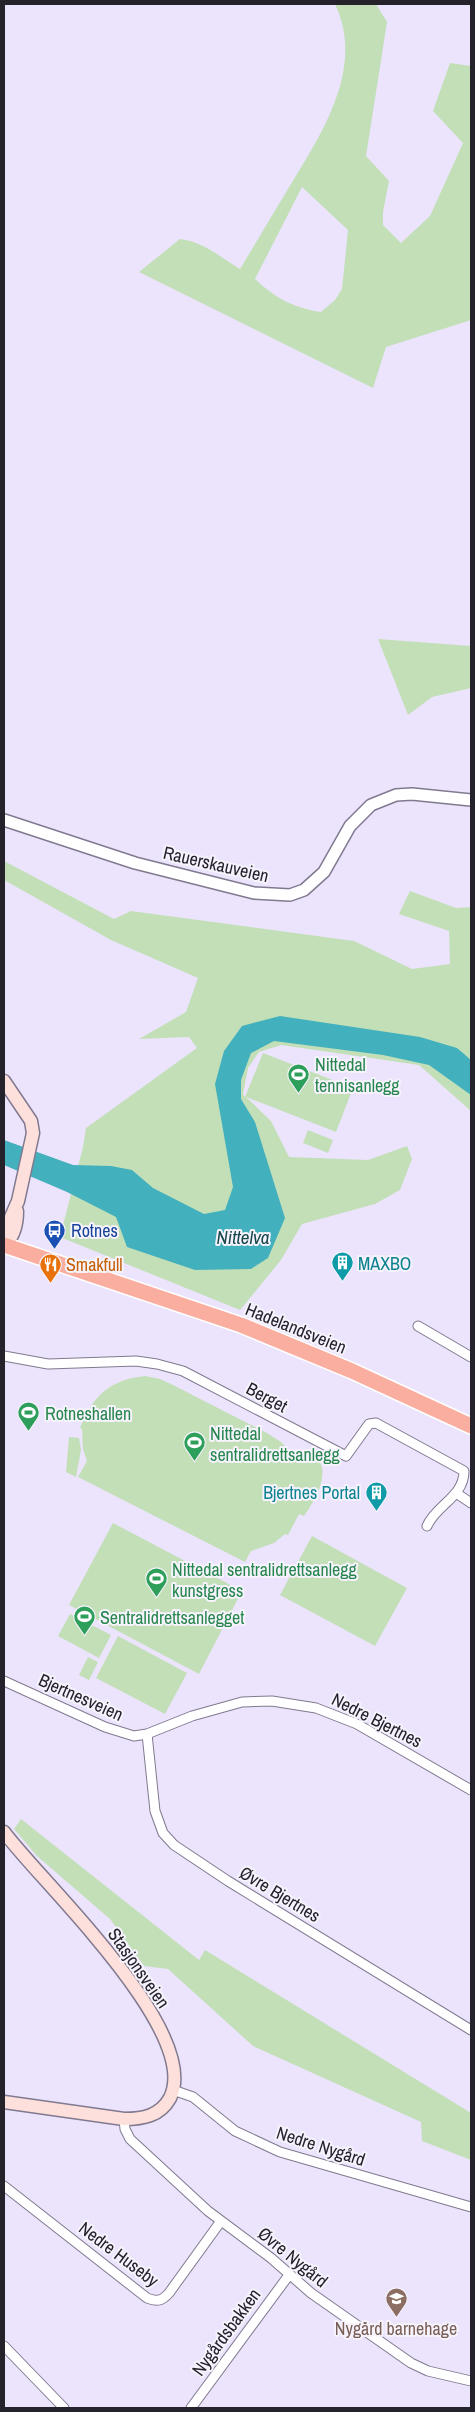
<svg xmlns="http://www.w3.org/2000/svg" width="475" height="2412" viewBox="0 0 475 2412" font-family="'Archivo Narrow',sans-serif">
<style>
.green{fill:#c3dfb8;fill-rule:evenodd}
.water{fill:#43b0bd}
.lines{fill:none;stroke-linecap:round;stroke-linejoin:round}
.minor-casing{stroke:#80798f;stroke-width:11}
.tertiary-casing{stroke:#80798f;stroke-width:14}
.secondary-casing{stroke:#80798f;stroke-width:15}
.trunk-casing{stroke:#fff;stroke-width:18}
.minor{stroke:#fff;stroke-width:9}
.tertiary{stroke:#fff;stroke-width:11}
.secondary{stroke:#fde0dc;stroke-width:12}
.trunk{stroke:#faaea0;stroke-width:15}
.labels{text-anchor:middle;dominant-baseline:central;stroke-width:4;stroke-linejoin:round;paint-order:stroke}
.street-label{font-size:18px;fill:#25222b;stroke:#f6f3fd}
.leisure-label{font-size:18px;fill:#27864d;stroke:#f6f3fd;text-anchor:start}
.transit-label{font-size:18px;fill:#164399;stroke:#f6f3fd;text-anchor:start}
.culture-label{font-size:18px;fill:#0d838f;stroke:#f6f3fd;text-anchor:start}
.food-label{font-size:18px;fill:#c56008;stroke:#f6f3fd;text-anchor:start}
.education-label{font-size:18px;fill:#785e54;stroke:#f6f3fd}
.water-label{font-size:19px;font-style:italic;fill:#16464c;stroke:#f6f3fd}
</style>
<rect width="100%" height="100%" fill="#ebe4fc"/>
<path class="green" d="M335,4H376L387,22L366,156L389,181L383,212V225L401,243L430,216L463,143L433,111L450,63L471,66V320L386,347L373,388L139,272L180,239C204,242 220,257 240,269C257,241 274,212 291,184C323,131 365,67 335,4ZM302,187L348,230L342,289L335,300L321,312C294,308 275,298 255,279Z
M378,639L471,646V688L432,697L408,715Z
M4,861L114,919L131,911L354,941L412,969L450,964L449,931L399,914L410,891L456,908L471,907V1111L419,1065L281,1045L259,1052L248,1068L243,1094L245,1097L263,1053L353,1088L336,1132L246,1097L271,1121L289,1157L368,1160L407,1146L412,1159L400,1190L375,1204L302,1224L281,1260L240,1310L60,1237L83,1147L86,1128L197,1048L189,1037L139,1039L186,1012L198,978L111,940L4,880Z
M308,1130L333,1140L328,1153L303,1143Z
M145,1376L160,1379L171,1384L267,1433L281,1442L293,1454L302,1450C309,1453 318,1457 321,1464C327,1481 313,1503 304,1516L299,1514L288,1535L285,1534L274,1543L251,1551L245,1562L78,1477L87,1461L83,1449L82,1429L80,1428C93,1396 109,1380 145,1376Z
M69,1437L79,1438L81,1450L76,1477L66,1472Z
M113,1523L242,1591L199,1674L69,1605Z
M312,1536L407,1588L375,1646L280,1595Z
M70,1614L111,1635L99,1658L58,1636Z
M118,1636L187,1673L165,1714L96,1678Z
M88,1657L98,1662L89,1680L79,1675Z
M21,1819L199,1960L205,1950L471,2113V2160L422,2141L421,2122L253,2046L168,1969L144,1966L110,1919L37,1856L14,1829Z"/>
<path class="water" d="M280,1016L420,1037L457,1048L471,1060V1095L429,1065L383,1055L274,1041L251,1053L241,1080V1099L255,1122L285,1218L268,1258L251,1269L195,1270L127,1247L116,1217L67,1192L4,1165V1140L73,1165L111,1166L132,1170L153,1188L204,1214L225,1210L233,1187L215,1084L224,1051L242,1026Z"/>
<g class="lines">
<defs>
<path id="minor" d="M418,1326L471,1357
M4,1356L48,1364L136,1361L157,1364L183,1371L346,1456L369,1424L376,1423L464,1471C464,1497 436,1505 427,1526
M456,1493L471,1503
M4,1681L105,1727L134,1736L147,1734L192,1716L242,1702L272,1701L316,1708L357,1724L471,1790
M147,1734L155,1811L163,1833L174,1845L228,1881L471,2030
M173,2090L193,2097L235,2131L280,2152L471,2207
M124,2119L125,2129L130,2139L208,2211L271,2258L311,2293L411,2363L428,2371L471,2381
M4,2186L147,2298C157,2302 162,2301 169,2293L221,2221
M4,2346L64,2408
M191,2408L289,2275"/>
<path id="tertiary" d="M4,820L135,863L254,893L290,895L304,890L324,872L350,826L371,805L396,795L412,794L471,800"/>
<path id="secondary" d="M4,1081L31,1121L33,1133L18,1201L4,1233
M5,1246C14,1235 17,1225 17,1211
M4,1832C41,1882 203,2032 170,2098C160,2116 143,2119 124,2119L4,2102"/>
<path id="trunk" d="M4,1245L241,1325L352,1371L471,1426"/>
</defs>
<use href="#minor" class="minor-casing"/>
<use href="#tertiary" class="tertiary-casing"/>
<use href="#secondary" class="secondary-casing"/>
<use href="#trunk" class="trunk-casing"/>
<use href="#minor" class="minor"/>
<use href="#tertiary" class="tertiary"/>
<use href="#secondary" class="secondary"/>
<use href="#trunk" class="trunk"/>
</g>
<defs>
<symbol id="stadium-pin" viewBox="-11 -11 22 30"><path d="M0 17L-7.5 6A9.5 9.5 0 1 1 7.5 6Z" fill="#2e9e5b" stroke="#f6f3fd"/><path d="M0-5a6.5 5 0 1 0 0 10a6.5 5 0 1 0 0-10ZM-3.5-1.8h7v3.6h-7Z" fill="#fff"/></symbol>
<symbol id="bus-pin" viewBox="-11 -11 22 30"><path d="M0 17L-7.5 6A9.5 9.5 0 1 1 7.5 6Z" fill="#1a4fb4" stroke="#f6f3fd"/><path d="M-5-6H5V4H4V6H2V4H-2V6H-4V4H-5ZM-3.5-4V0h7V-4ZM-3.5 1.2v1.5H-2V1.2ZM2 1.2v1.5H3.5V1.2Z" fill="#fff"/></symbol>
<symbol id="building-pin" viewBox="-11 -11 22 30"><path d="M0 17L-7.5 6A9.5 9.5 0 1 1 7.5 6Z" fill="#0f9aa8" stroke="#f6f3fd"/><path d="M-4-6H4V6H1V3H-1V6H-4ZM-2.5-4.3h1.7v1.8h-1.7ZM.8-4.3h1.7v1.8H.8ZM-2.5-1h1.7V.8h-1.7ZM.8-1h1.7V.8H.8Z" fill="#fff"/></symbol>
<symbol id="restaurant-pin" viewBox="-11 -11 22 30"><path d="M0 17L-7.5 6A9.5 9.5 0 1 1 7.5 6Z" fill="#e8710a" stroke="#f6f3fd"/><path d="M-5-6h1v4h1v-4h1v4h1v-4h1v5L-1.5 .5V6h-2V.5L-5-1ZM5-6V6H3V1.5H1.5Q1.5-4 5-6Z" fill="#fff"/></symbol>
<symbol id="school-pin" viewBox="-11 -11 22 30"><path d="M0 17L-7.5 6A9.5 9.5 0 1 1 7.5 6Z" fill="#8d6e63" stroke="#f6f3fd"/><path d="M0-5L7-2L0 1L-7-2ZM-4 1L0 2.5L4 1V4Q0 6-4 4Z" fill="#fff"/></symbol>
</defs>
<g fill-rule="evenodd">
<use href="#stadium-pin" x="286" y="1062" width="25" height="34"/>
<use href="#bus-pin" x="42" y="1218" width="25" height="34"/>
<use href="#building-pin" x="330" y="1250" width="25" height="34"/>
<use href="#restaurant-pin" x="38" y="1252" width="25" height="34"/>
<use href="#stadium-pin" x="16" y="1400" width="25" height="34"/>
<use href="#stadium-pin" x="182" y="1430" width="25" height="34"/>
<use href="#building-pin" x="364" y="1480" width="25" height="34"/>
<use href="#stadium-pin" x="144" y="1566" width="25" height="34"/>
<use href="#stadium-pin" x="72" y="1604" width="25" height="34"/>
<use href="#school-pin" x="384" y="2286" width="25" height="34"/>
</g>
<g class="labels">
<g class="street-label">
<text transform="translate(216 864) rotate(13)">Rauerskauveien</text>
<text transform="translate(296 1328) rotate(22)">Hadelandsveien</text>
<text transform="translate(267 1397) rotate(28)">Berget</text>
<text transform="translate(81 1697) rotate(24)">Bjertnesveien</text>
<text transform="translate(377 1720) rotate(27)">Nedre Bjertnes</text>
<text transform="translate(280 1894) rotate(31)">Øvre Bjertnes</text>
<text transform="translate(139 1968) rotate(55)">Stasjonsveien</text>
<text transform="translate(321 2146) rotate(18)">Nedre Nygård</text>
<text transform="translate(119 2254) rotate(37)">Nedre Huseby</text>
<text transform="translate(293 2257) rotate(39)">Øvre Nygård</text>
<text transform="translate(226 2332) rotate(-54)">Nygårdsbakken</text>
</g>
<g class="leisure-label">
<text x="315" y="1064">Nittedal<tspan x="315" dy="21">tennisanlegg</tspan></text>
<text x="45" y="1413">Rotneshallen</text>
<text x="210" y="1433">Nittedal<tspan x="210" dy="21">sentralidrettsanlegg</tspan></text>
<text x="172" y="1569">Nittedal sentralidrettsanlegg<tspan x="172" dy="21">kunstgress</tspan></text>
<text x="100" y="1617">Sentralidrettsanlegget</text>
</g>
<g class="transit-label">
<text x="71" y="1230">Rotnes</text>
</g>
<g class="culture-label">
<text x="358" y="1263">MAXBO</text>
<text x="360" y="1492" text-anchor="end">Bjertnes Portal</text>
</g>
<g class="food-label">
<text x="66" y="1264">Smakfull</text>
</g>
<g class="education-label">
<text x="396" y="2328">Nygård barnehage</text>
</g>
<g class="water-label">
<text x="243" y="1237">Nittelva</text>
</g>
</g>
<rect width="475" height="2412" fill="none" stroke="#25222b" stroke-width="10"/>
</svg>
